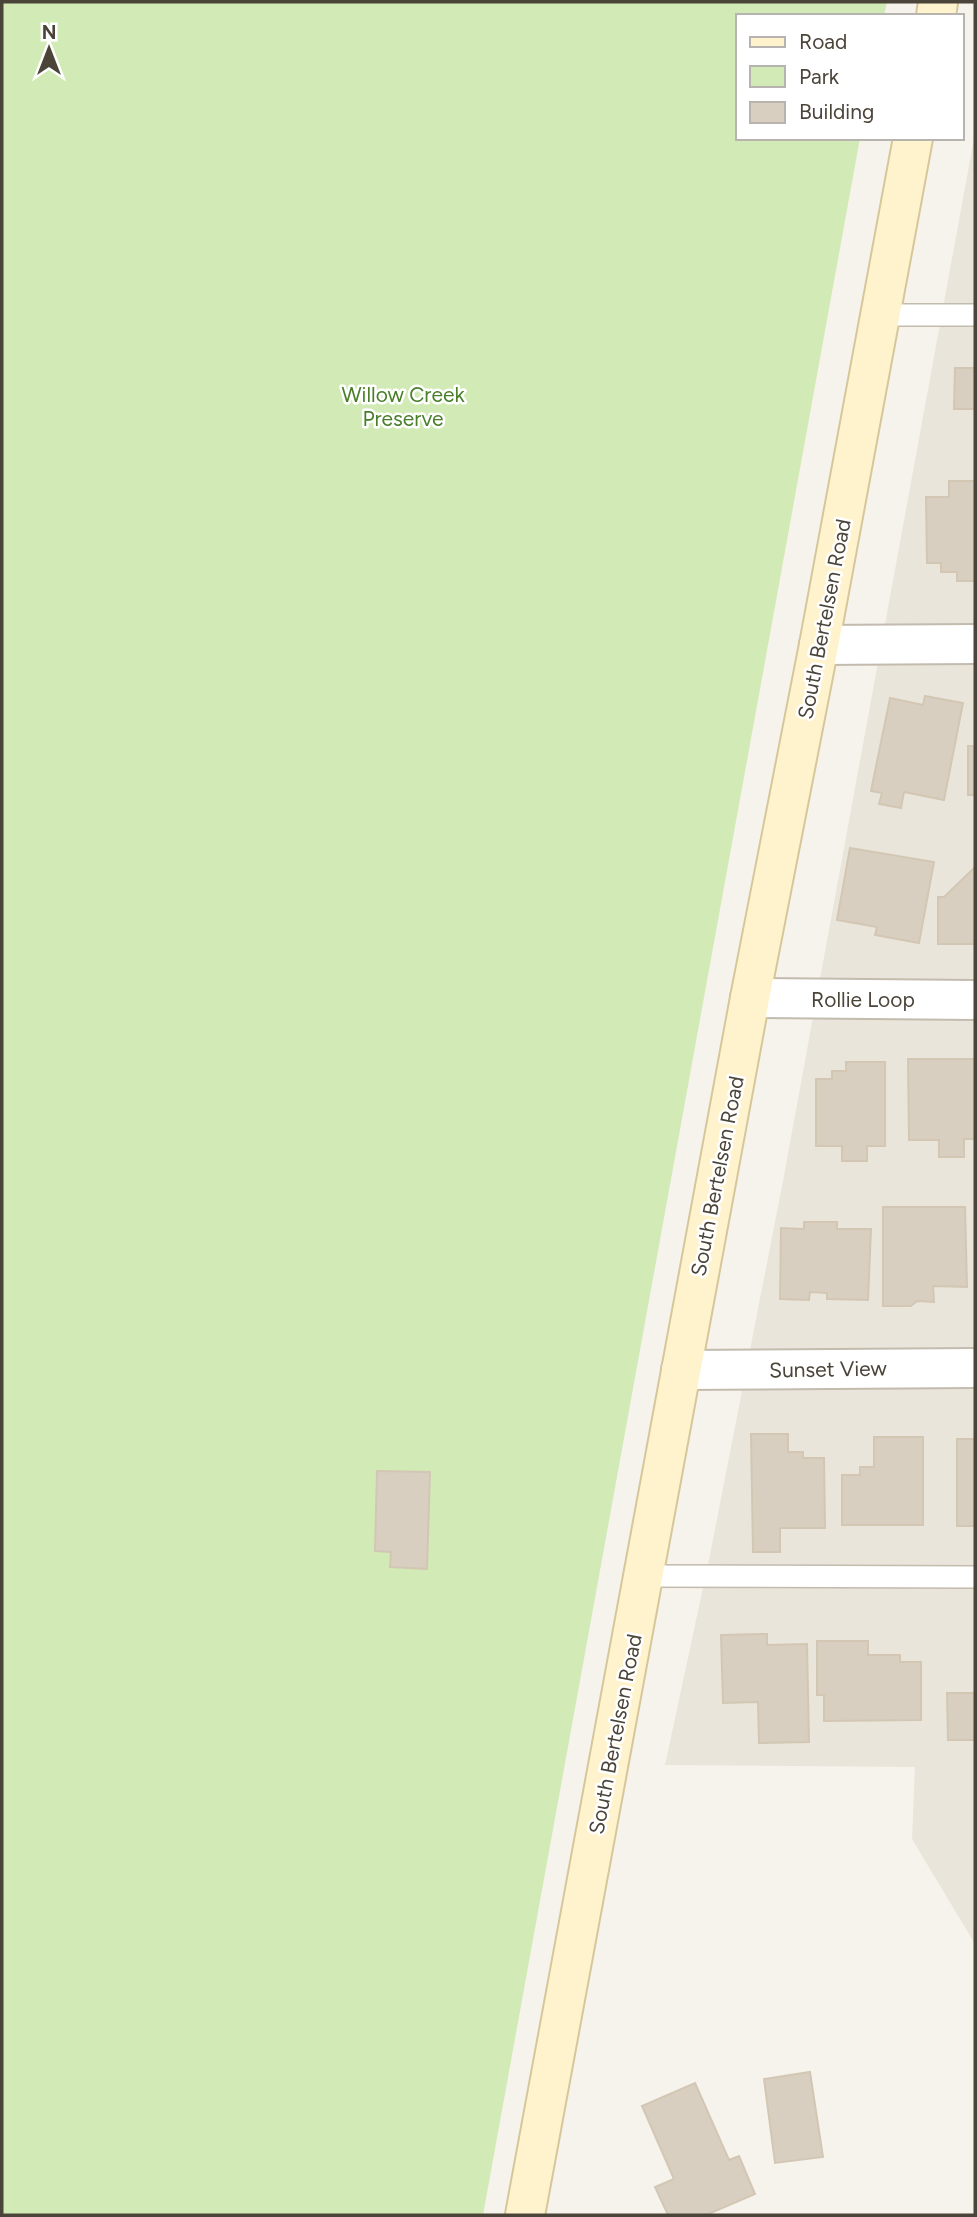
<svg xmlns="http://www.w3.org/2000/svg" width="977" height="2217" viewBox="0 0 977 2217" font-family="Figtree,sans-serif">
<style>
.residential{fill:#eae5da}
.green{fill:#d2eab5}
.building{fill:#d8cfc1;stroke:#d3c7b4;stroke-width:2}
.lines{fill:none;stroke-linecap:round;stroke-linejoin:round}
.service-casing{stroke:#c2bbae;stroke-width:24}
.minor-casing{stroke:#c2bbae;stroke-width:42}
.secondary-casing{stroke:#d6c79b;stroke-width:42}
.service{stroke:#fff;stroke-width:21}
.minor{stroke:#fff;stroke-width:38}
.secondary{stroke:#fff3cd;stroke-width:38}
.labels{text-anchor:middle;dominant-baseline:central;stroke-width:5;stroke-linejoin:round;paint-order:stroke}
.park-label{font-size:21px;fill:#4a7f2a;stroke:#fff}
.street-label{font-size:21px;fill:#4b4439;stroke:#fff}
</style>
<rect width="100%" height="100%" fill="#f6f3ec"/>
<path class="residential" d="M975,133V1944L912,1839L915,1767L665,1765L710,1555L783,1181Z"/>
<path class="green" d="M2,2H887L884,16H737V138H860L483,2215H2Z"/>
<path class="building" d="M955,368H975V409H954Z
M949,481H975V581H957V572H941V563H927L926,497H949Z
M925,696L963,703L944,800L904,792L901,808L879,804L882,793L871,791L890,698L923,705Z
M968,746H975V795H968Z
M850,848L934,862L919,943L875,935L877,927L837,920Z
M975,867V944H938V897H944Z
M908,1059H975V1139H964V1157H939V1140H909Z
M846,1062H885V1146H867V1161H842V1146H816V1079H832V1071H846Z
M883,1207H965L967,1287L933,1286L934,1302L917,1301L911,1306H883Z
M804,1222H837V1229H871L868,1300L827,1299V1293L810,1292L809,1300L780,1299L781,1228L804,1229Z
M751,1434H788V1452H803V1458H824L825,1528H780V1552H753Z
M874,1437H923V1525H842V1475H860V1467H874Z
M957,1439H975V1526H957Z
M377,1471L430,1472L427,1569L390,1567L391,1552L375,1551Z
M767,1634V1645L807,1644L809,1742L759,1743L758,1702L723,1703L721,1635Z
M817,1641H868V1655H900V1662H921V1720L824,1721V1695H817Z
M947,1693H975V1740H948Z
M810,2072L823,2157L775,2163L764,2079Z
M695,2083L729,2160L739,2156L755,2194L706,2215H668L655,2187L674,2179L642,2106Z"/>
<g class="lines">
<defs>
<path id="service" d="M880,315H975
M644,1576L975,1577"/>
<path id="minor" d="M819,645L975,644
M750,998L975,1000
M681,1370L975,1368"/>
<path id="secondary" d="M936,16L938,2
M525,2215L750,998L819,645L913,138"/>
</defs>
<use href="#service" class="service-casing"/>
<use href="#minor" class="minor-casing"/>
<use href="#secondary" class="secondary-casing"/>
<use href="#service" class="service"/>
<use href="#minor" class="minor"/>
<use href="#secondary" class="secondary"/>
</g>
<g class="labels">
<g class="park-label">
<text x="403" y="394">Willow Creek<tspan x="403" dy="24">Preserve</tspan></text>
</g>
<g class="street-label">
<text transform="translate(824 619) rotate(-79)">South Bertelsen Road</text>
<text x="863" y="999">Rollie Loop</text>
<text transform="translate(717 1176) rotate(-79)">South Bertelsen Road</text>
<text transform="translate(828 1369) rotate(-1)">Sunset View</text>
<text transform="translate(615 1734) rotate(-79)">South Bertelsen Road</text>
</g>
</g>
<rect width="977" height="2217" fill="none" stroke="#4b4439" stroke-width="7"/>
<rect x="736" y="14" width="228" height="126" fill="#ffffff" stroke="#b7b4b0" stroke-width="2"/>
<rect x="750" y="37" width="35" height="10" fill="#fff3cd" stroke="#b7b4b0" stroke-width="2"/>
<text x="799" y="49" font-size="21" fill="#4b4439">Road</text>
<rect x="750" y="66" width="35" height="21" fill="#d2eab5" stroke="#b7b4b0" stroke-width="2"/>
<text x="799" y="84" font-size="21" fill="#4b4439">Park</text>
<rect x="750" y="102" width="35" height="21" fill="#d8cfc1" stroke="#b7b4b0" stroke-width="2"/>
<text x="799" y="119" font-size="21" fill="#4b4439">Building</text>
<g transform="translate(49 49)" stroke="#ffffff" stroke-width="5" paint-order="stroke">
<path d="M0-5L12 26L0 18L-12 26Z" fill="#4b4439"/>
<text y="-10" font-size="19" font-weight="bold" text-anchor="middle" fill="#4b4439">N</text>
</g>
</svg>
